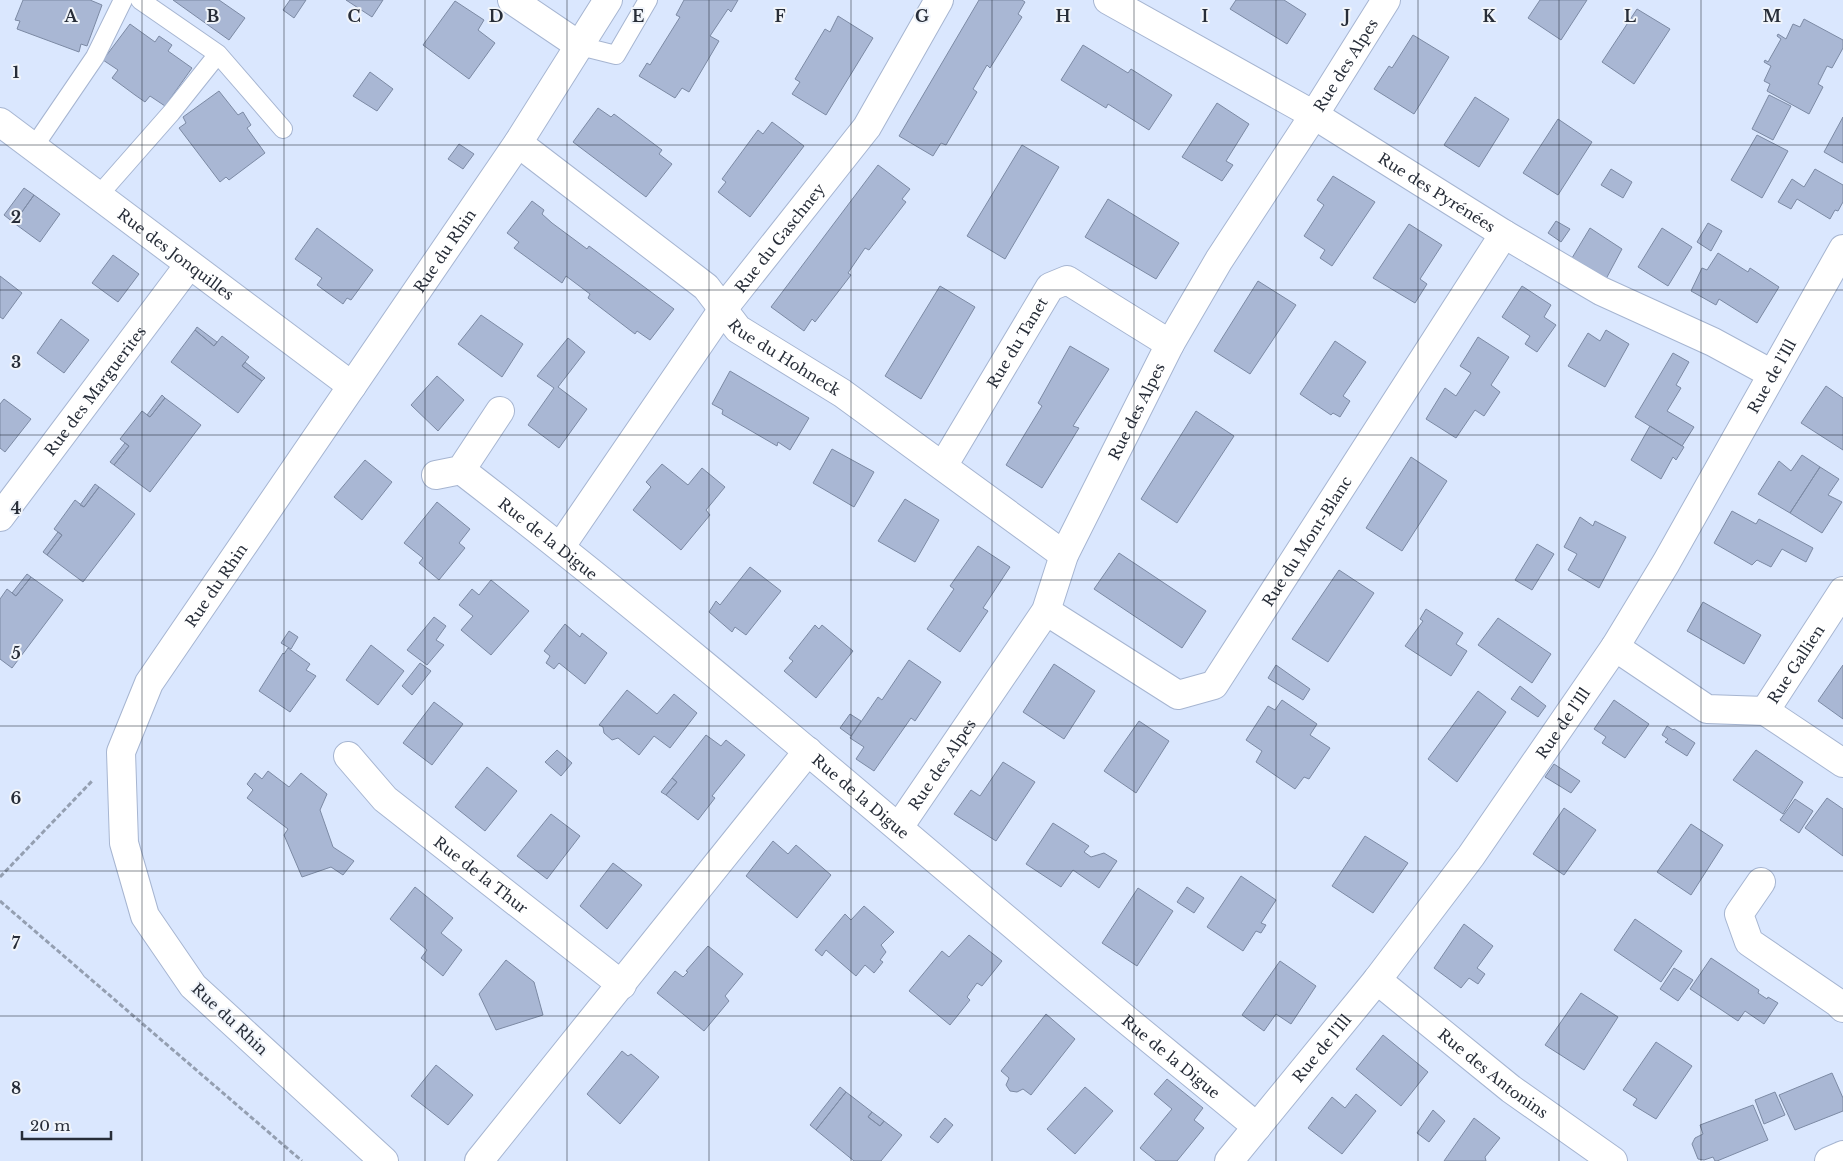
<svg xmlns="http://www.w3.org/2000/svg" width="1843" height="1161" viewBox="0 0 1843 1161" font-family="'Libre Baskerville',serif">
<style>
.building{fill:#a9b7d4;stroke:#7c8aa4}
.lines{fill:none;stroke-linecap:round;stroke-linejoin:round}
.service-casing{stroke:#a6b5d1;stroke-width:20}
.minor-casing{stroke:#a6b5d1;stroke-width:30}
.tertiary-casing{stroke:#a6b5d1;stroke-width:30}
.path{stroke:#949fb1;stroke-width:3;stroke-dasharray:5 2.5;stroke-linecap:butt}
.service{stroke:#fff;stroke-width:18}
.minor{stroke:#fff;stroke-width:28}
.tertiary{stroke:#fff;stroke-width:28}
.grid{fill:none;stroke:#272d38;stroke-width:1;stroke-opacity:0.55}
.labels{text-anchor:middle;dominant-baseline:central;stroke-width:4;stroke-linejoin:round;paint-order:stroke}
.street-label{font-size:15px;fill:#272d38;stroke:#f0f4fa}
.grid-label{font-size:16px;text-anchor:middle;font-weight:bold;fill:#272d38;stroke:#f0f4fa;stroke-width:4;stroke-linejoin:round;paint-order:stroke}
</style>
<rect width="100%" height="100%" fill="#dae7fe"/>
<path class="building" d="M23,0H90L102,5L87,46L81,44L79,52L17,29L20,21L15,20Z
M173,0H219L245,18L229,40Z
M290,0H306L294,18L283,10Z
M346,0H383L372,17Z
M684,0H738L731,12L728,9L710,36L719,41L689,92L682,88L675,98L639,76L647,63L650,65L680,17L676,15Z
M979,0H1022L1025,2L1018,14L1022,17L990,68L987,65L973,89L977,92L946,145L941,143L933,156L899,136Z
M1236,0H1284L1306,14L1287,44L1230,9Z
M1540,0H1587L1561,40L1528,18Z
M455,1L484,20L478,30L495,43L469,79L423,45Z
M1637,9L1670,29L1634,84L1602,62Z
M838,16L873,38L826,115L792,94L800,82L795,79L825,29L830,32Z
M1804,19L1843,40V48L1832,68L1827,66L1818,84L1823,87L1809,114L1767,91L1770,84L1764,81L1771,66L1764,62L1765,60L1768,62L1781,39L1777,36L1778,34L1786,39L1793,24L1800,27Z
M130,24L155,42L159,36L172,45L168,51L192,68L165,106L150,96L145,102L135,95L112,78L118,70L103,60Z
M1413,35L1449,57L1414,114L1374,89L1389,66L1392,68Z
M1083,45L1128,73L1131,69L1172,95L1149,130L1108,104L1106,108L1061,80Z
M370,72L393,89L377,111L353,96Z
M219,91L238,115L243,112L251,125L247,128L265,153L229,180L226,177L220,182L179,128L186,123L183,117Z
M1769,95L1791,106L1773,140L1752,129Z
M1475,97L1509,119L1479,167L1444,145Z
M1217,103L1249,124L1226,161L1233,165L1222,181L1182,157Z
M598,108L611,117L614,114L662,150L659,154L672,164L646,197L573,142Z
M1843,117V163L1824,152Z
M1558,119L1592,142L1558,195L1523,173Z
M772,122L804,146L750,217L718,192L726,182L722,179L758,130L763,134Z
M1757,135L1788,151L1762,198L1731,180Z
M459,144L474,154L463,169L448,159Z
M1022,145L1059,167L1005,259L967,236Z
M878,165L910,189L902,199L906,202L869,250L865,248L848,273L851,275L815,322L812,319L804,331L771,307Z
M1611,169L1632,182L1623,198L1601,185Z
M1815,169L1843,185V202L1838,211L1835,210L1830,219L1797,199L1791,209L1778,202L1792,179L1804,187Z
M1333,176L1375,202L1332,266L1320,258L1325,250L1304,236L1324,205L1317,200Z
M24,188L34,195L14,223L4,215Z
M34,195L60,214L40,242L14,223Z
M1108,199L1179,243L1156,279L1085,237Z
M532,201L544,210L542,214L552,223L587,249L589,246L674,309L650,340L637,331L635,334L588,298L590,294L566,276L562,283L514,248L519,242L507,233Z
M1556,221L1570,229L1561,242L1548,233Z
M1708,223L1722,231L1711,251L1697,242Z
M1409,224L1442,245L1420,279L1427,284L1415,303L1373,278Z
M317,228L373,270L351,300L347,298L343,304L317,285L322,278L295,259Z
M1590,228L1622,249L1606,279L1572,258Z
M1662,228L1692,247L1668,286L1638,267Z
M1718,253L1748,272L1750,268L1779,287L1757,323L1719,299L1716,305L1691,291L1702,268L1707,270Z
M113,255L139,274L118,302L92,283Z
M0,276L22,293L3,319L0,317Z
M1258,281L1296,305L1250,374L1214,351Z
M940,286L975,307L921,399L885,376Z
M1522,286L1551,305L1544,317L1556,325L1537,352L1525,344L1530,336L1502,317Z
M481,315L523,344L502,377L458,344Z
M61,319L89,340L64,373L37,353Z
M197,327L217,342L214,346L195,330Z
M195,330L214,346L222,336L249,357L242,366L262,381L238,413L171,362Z
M1606,330L1629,344L1605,387L1568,366L1588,333L1600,341Z
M1478,337L1509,357L1491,385L1500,392L1484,416L1475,410L1456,438L1426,419L1445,388L1456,396L1471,373L1460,366Z
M568,338L585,352L558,387L587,409L559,448L528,425L554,388L537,376Z
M1335,341L1366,362L1343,396L1350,401L1340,417L1333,413L1331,415L1300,394Z
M1070,346L1109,369L1073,426L1079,428L1042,488L1006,465L1042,406L1038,403Z
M1673,353L1689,362L1676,385L1681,388L1667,411L1694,427L1682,446L1635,417Z
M245,362L265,378L262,381L242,366Z
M730,371L809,418L790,450L778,442L777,446L722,414L723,410L712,404Z
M437,376L464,400L438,431L411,405Z
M1826,386L1843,398V450L1801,423Z
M162,395L165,398L150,417L147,415Z
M165,398L201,425L150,492L114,465L129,446L120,439L142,411L150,417Z
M4,399L31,419L5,452L0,448V404Z
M1196,411L1234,436L1177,523L1141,499Z
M1650,426L1684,447L1676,460L1673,457L1661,479L1631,460Z
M125,443L129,446L114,465L110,462Z
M832,449L874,472L854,507L813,483Z
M1802,455L1820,467L1790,513L1758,494L1779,461L1791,471Z
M1411,457L1447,481L1402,551L1366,528Z
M365,460L392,482L362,520L334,497Z
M662,464L688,485L702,468L725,487L706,510L710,515L681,550L633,510L651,487L646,482Z
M1820,467L1839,479L1828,495L1842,502L1822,533L1790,513Z
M95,484L99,487L84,507L80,505Z
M99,487L135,514L83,582L47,555L62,535L54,529L75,500L84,507Z
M905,499L939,520L915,562L878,541Z
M437,502L470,529L459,543L465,548L439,580L419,563L423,558L404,543Z
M1732,511L1756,524L1759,519L1813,548L1806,562L1782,549L1771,567L1757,560L1752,565L1714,543Z
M1580,517L1593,526L1595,521L1626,537L1599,588L1568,570L1577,554L1564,547Z
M58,532L62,535L47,555L43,552Z
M1537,544L1554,554L1532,590L1515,580Z
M978,546L1010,567L983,608L988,611L960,652L927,629L954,589L950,586Z
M1119,553L1206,611L1182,648L1094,589Z
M750,567L781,591L746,635L735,627L732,632L709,612L716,601L720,605Z
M1339,570L1374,593L1328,662L1292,639Z
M27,574L31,577L16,596L12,593Z
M31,577L63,600L12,668L0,659V599L7,589L16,596Z
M491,580L529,611L491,655L461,630L473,616L459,605L472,589L479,595Z
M1703,602L1761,635L1744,664L1687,631Z
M1426,609L1463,633L1456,644L1467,651L1451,676L1405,646L1423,621L1420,619Z
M434,617L446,626L436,640L444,645L427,665L407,650Z
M1498,618L1551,654L1532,683L1478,645Z
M565,624L580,637L582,633L607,653L585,684L559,663L554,669L546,663L550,656L544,651Z
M815,625L819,629L822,625L853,651L816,698L784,671L793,661L789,658Z
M289,631L298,637L291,649L281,643Z
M371,645L404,671L378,705L346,680Z
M288,648L310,664L306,670L316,676L290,712L259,691L283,653L284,654Z
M909,660L941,682L915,721L911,718L874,771L856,759L864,747L850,738L878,697L882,700Z
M420,663L431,671L412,695L402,686Z
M1054,664L1095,691L1064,739L1023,712Z
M1276,665L1310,689L1303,700L1268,678Z
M1843,665V719L1818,701Z
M1520,686L1546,706L1538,717L1511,699Z
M627,690L657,714L674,694L697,713L670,748L654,736L639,755L618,738L612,740L604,733L603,727L599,725Z
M1478,691L1506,712L1457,782L1428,759Z
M1282,700L1317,724L1310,735L1330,748L1309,779L1304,777L1295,789L1256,762L1262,751L1246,740L1268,706L1275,710Z
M1614,700L1649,724L1625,758L1602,743L1606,737L1594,729Z
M434,702L463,724L432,765L403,743Z
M850,714L861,721L851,736L840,728Z
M1139,721L1169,741L1136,793L1104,771Z
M1667,726L1673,730L1674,729L1695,743L1687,756L1665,742L1668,739L1662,735Z
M706,735L721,746L726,740L745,755L712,796L715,798L698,820L666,795L677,782L672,778Z
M557,750L572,763L561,776L545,762Z
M1756,750L1803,782L1783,814L1733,780Z
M1003,762L1035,782L996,841L954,814L971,790L980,796Z
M1554,764L1580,781L1571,793L1545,777Z
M487,767L517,791L485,831L455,807Z
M268,771L289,787L301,773L327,794L320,810L333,847L354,861L343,875L331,867L302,877L284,835L288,829L247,798L253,790L247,784L255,773L262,779Z
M672,778L677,782L666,795L661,792Z
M1827,798L1843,809V856L1805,828Z
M1795,799L1813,811L1799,833L1780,820Z
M1564,808L1596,830L1564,875L1533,854Z
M551,814L580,836L547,879L517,856Z
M1053,823L1089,846L1084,852L1091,857L1104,853L1117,861L1099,888L1073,870L1061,887L1026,864Z
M1691,824L1723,845L1691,895L1657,872Z
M1365,836L1408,863L1373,913L1332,886Z
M773,841L788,854L796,845L831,875L797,918L746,876Z
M613,863L642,885L607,929L580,906Z
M1241,876L1276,900L1261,923L1266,925L1261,933L1256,931L1243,951L1207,927Z
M415,887L453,918L441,933L462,950L443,976L421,958L427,950L390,919Z
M1187,887L1204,898L1194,913L1177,902Z
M1138,888L1173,911L1137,966L1102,943Z
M864,906L894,932L881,945L886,952L880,960L883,962L874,973L865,965L856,976L826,950L822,956L815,950L845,914L851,920Z
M1635,919L1682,951L1661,982L1614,950Z
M1464,924L1493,946L1477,968L1485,974L1478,984L1469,978L1461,988L1434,968Z
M969,935L1002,961L982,986L977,983L967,997L970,1000L950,1025L909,991L942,951L949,957Z
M708,946L743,974L725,996L729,1001L704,1031L657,993L675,971L683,977L688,972L686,971Z
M1711,958L1759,990L1758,993L1767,999L1768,997L1778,1003L1764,1024L1745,1011L1738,1021L1690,989Z
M506,960L534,982L543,1015L496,1030L479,994Z
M1280,961L1316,986L1291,1024L1276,1014L1264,1031L1242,1015Z
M1674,968L1693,980L1678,1001L1660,989Z
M1581,993L1618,1017L1584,1070L1545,1045Z
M1046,1014L1075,1039L1031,1095L1023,1089L1017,1092L1010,1091L1006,1085L1009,1078L1001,1071Z
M1383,1035L1428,1072L1401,1106L1356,1069Z
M1656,1042L1692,1066L1656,1119L1633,1105L1637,1099L1623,1090Z
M622,1051L628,1056L631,1054L659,1077L620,1124L587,1094Z
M436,1065L473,1095L448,1125L411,1096Z
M1832,1073L1843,1098V1111L1795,1130L1779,1095Z
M1167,1079L1203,1108L1194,1120L1204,1128L1177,1161H1156L1140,1148L1172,1109L1154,1094Z
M840,1087L846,1092L816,1130L810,1125Z
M1085,1087L1113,1111L1075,1154L1047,1129Z
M846,1092L872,1112L868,1117L880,1126L884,1121L902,1135L881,1161H854L816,1130Z
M1775,1092L1785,1115L1764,1124L1755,1100Z
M1356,1094L1376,1111L1342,1154L1308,1128L1332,1097L1345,1108Z
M1753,1105L1768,1140L1717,1161H1715L1713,1157L1704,1160L1698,1159L1692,1144L1695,1138L1703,1134L1700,1125Z
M1433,1110L1445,1121L1429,1142L1417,1133Z
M872,1112L884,1121L880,1126L868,1117Z
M945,1118L953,1125L938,1143L930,1137Z
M1474,1118L1500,1138L1485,1157L1486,1161H1444Z"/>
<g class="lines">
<defs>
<path id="service" d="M140,0L218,54L283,129
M580,46L616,55L648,0
M33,148L95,57L123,0
M98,196L171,113L218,54"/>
<g id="minor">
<path d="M512,0L580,46"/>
<path id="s1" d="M1108,0L1314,115L1504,234L1601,291L1713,342L1772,374"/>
<path id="s2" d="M0,122L352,386"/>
<path id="s3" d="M518,143L706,287L738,329L842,393L1064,555"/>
<path id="s4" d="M943,466L1050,287L1067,280L1170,344"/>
<path id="s5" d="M461,470C665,627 860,796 1057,962C1123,1018 1191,1072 1257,1127"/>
<path d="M436,475L461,470L500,411"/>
<path id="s6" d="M0,517L189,265"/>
<path id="s7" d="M561,546L723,309L867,127L939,0"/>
<path id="s8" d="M1046,611L1178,695L1214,685L1504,234"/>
<path d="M1615,647L1707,709L1765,711L1843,763"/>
<path id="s9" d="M1765,711L1843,591"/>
<path id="s10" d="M348,756L385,799L622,985"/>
<path id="s11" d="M899,827L1046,611L1064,555L1170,344L1219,260L1314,115L1386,0"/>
<path d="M1761,882L1739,914L1749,942L1838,1003L1843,1008"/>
<path id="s12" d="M1377,980L1511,1089L1613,1161"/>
<path d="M479,1161L808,751"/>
<path d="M1829,1161L1843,1155"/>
</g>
<g id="tertiary">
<path id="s13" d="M384,1161L193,986L145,916L124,843L121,752L149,683L518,143L608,0"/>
<path id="s14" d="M1229,1161L1377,980L1471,856L1615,647L1666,563L1843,249"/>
</g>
</defs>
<use href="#service" class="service-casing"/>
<use href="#minor" class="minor-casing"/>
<use href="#tertiary" class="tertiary-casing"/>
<path class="path" d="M0,877L93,780
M0,901L302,1161"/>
<use href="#service" class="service"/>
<use href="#minor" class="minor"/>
<use href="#tertiary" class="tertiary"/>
</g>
<path class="grid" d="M142,0V1161M284,0V1161M425,0V1161M567,0V1161M709,0V1161M851,0V1161M992,0V1161M1134,0V1161M1276,0V1161M1418,0V1161M1559,0V1161M1701,0V1161M0,145H1843M0,290H1843M0,435H1843M0,580H1843M0,726H1843M0,871H1843M0,1016H1843"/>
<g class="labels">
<g class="street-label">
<text stroke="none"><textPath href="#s11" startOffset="886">Rue des Alpes</textPath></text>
<text stroke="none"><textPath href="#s1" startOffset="381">Rue des Pyrénées</textPath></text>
<text stroke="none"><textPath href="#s7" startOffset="378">Rue du Gaschney</textPath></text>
<text stroke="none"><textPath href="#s13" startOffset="1109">Rue du Rhin</textPath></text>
<text stroke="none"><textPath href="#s2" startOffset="220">Rue des Jonquilles</textPath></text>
<text stroke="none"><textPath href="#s4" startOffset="144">Rue du Tanet</textPath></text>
<text stroke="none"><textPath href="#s3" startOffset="344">Rue du Hohneck</textPath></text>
<text stroke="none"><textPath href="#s14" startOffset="956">Rue de l'Ill</textPath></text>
<text stroke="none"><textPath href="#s6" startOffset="158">Rue des Marguerites</textPath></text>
<text stroke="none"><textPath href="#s11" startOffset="481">Rue des Alpes</textPath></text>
<text stroke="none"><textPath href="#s5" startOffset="111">Rue de la Digue</textPath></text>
<text stroke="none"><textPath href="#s8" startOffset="365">Rue du Mont-Blanc</textPath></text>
<text stroke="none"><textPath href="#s13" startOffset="704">Rue du Rhin</textPath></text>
<text stroke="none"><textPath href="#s9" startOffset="56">Rue Gallien</textPath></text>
<text stroke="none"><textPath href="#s14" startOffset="551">Rue de l'Ill</textPath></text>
<text stroke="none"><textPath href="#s11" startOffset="76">Rue des Alpes</textPath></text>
<text stroke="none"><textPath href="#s5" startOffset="516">Rue de la Digue</textPath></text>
<text stroke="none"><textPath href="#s10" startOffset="179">Rue de la Thur</textPath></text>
<text transform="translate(230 1019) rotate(43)">Rue du Rhin</text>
<text stroke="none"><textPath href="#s14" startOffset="146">Rue de l'Ill</textPath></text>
<text stroke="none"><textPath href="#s5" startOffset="921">Rue de la Digue</textPath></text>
<text stroke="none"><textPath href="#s12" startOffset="149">Rue des Antonins</textPath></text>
</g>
</g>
<g class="grid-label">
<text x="71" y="22">A</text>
<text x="213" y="22">B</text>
<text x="354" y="22">C</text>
<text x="496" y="22">D</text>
<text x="638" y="22">E</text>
<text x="780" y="22">F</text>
<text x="922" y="22">G</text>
<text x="1063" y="22">H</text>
<text x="1205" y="22">I</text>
<text x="1347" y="22">J</text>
<text x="1489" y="22">K</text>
<text x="1630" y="22">L</text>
<text x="1772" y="22">M</text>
<text x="16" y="78">1</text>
<text x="16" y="223">2</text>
<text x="16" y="368">3</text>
<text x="16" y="514">4</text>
<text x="16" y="659">5</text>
<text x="16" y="804">6</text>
<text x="16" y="949">7</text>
<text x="16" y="1094">8</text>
</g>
<path d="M22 1131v8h89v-8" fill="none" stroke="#272d38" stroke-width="2.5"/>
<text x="30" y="1131" font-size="15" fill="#272d38" stroke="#f0f4fa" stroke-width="4" paint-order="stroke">20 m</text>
</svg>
